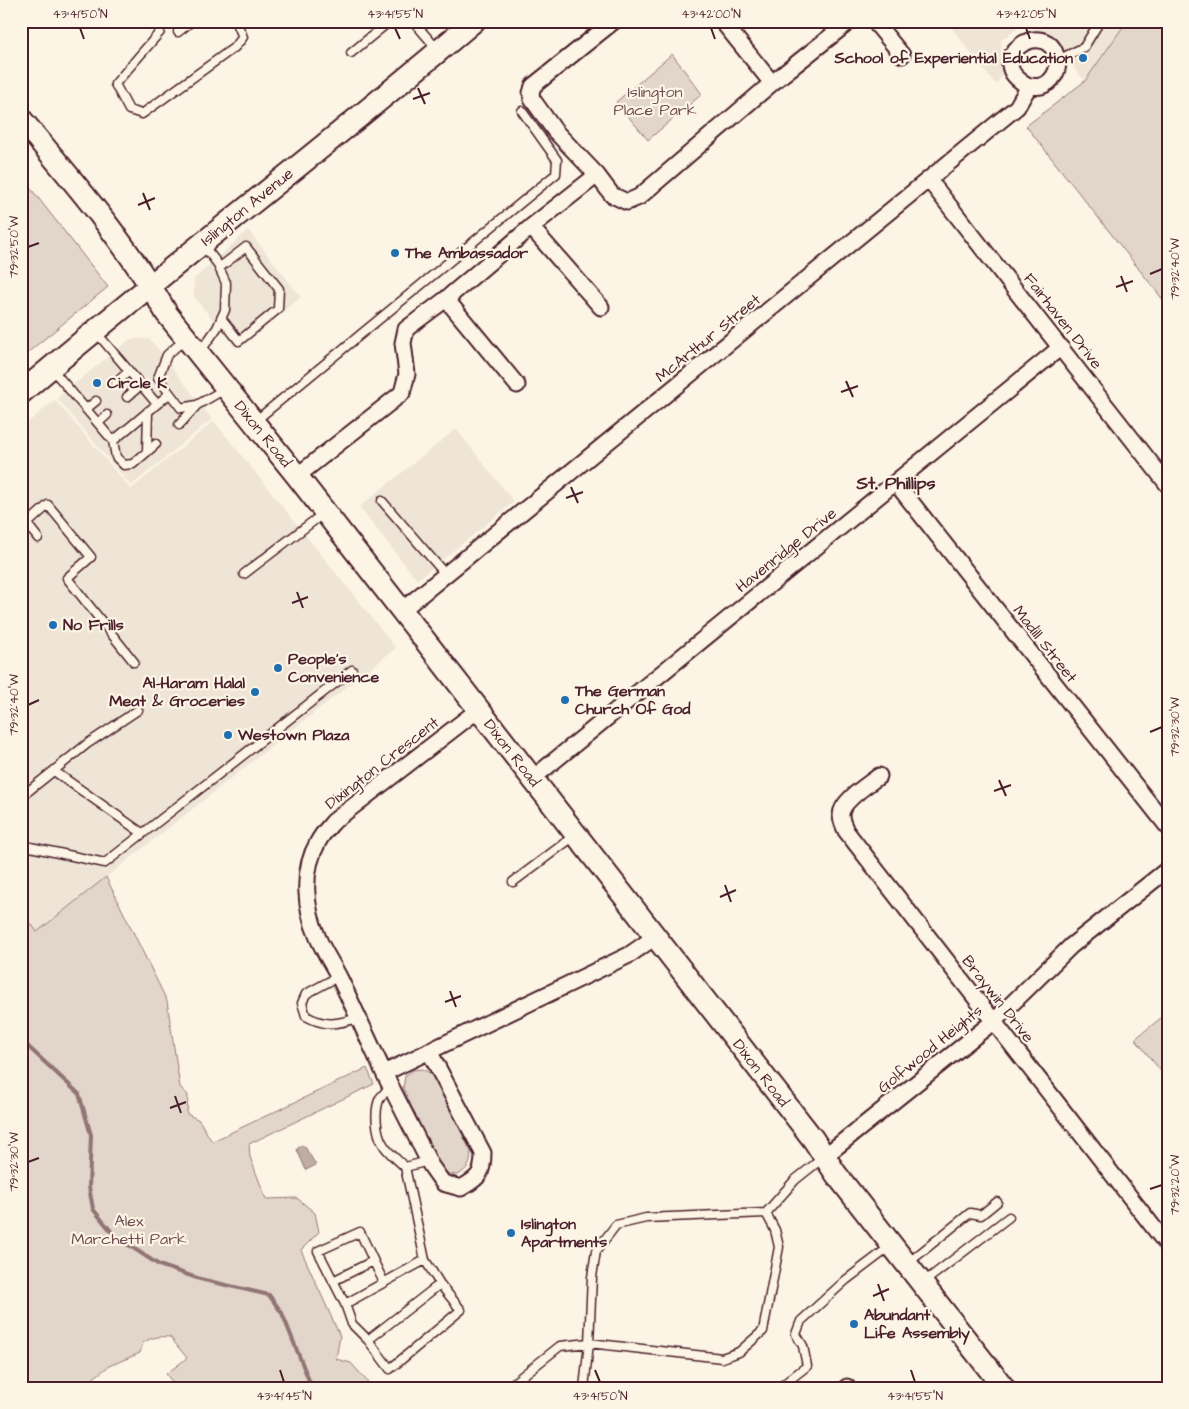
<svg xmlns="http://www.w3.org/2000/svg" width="1189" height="1409" viewBox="0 0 1189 1409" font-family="'Architects Daughter',sans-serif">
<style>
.built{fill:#eee5d7}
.green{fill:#e2d5ca;stroke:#967a7a}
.water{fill:#c0aca5;stroke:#917474}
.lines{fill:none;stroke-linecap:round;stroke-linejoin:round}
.stream{stroke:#917474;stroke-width:4}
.service-casing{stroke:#4a1f2b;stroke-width:11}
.minor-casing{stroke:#4a1f2b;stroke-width:19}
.secondary-casing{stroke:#4a1f2b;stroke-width:25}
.service{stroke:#fcf5e5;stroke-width:8}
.minor{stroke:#fcf5e5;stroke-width:15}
.secondary{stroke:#fcf5e5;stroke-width:21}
.ticks{fill:none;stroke:#4a1f2b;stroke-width:2}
.poi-dot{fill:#1f6fb2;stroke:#fcf5e5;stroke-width:2}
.labels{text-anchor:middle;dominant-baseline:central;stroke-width:4.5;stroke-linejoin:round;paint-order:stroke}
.poi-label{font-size:16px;font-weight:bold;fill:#4a1f2b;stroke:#fcf5e5;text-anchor:start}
.park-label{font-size:16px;fill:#704c53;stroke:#fcf5e5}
.street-label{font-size:16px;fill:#4a1f2b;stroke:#fcf5e5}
.neighbourhood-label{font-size:18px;font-weight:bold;fill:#4a1f2b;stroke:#fcf5e5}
.neatline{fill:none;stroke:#4a1f2b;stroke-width:2}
.ticks-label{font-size:12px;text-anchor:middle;fill:#4a1f2b}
</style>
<rect width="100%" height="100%" fill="#fcf5e5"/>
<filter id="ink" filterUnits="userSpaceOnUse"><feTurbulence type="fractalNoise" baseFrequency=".02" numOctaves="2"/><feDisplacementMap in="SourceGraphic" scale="10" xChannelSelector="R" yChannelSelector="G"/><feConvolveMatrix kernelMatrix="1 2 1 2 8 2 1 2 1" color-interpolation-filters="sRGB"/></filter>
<g filter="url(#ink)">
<path class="built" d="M946,21H1127L1085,81L1043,32L1023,25L1001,40L1002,76L996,85Z
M248,230L301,297L236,348L194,297V279Z
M130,339H150L212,419L131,486L57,398Z
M55,400L131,489L214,421L396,648L37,932L21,910V428Z
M456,429L514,502L417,580L359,507Z"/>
<path class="green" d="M1127,21H1168V306L1026,126L1085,81Z
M672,54L702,94L648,140L616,102Z
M21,176L108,287L21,358Z
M106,877L167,1001L180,1087L188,1095L187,1114L199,1120L211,1140L213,1141L367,1068L374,1084L249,1144L250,1157L266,1199L297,1198L315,1213L319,1232L301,1250L340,1336L336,1359L351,1363L367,1381L368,1388H177L166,1374L187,1358L170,1337C159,1336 152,1337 143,1343L140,1353L109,1366L81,1388H21V910L37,932Z
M1168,1012V1080L1135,1039Z
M422,1069L430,1073L434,1077L471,1152C471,1164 468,1169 458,1175L449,1174L440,1168L403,1088L405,1076L413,1070Z"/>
<path class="water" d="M302,1145L305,1147L316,1165L306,1170L297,1150L298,1148Z"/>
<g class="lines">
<path class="stream" d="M21,1040L79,1094L91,1135L89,1187L93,1209L115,1236L159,1265L200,1279L269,1295L282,1313L312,1388"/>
<defs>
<path id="service" d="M160,21V32L115,84L129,110L142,114L235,47L243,37L236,21
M413,21L438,50
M178,32L192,21
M351,53L390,21
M1058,60L1084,47L1100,21
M219,268L246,247L279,289L278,309L239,341L221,318
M96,332L157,404
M185,339L167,355L158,378L181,408L197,405L225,389
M200,352L217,328L225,310L226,283L217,263L203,245
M52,369L113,441L169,394
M116,383L129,371
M127,397L141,385
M86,409L96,401
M254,422L556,174L557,160L522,111
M98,423L107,415
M179,425L197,405
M113,441L116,457L124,465L133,464L156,444
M147,452L148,411
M382,501L446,575
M21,517L27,524L48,505L91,557L67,578L134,662
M27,524L38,538
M244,574L324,513
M54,771L142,833
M21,797L87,744L138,710
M21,845L105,863L352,670
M513,882L574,836
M339,976L306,994L302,1003L306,1016C325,1027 338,1024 358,1018
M391,1087C387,1090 383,1094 380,1098C374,1110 376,1133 383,1144C388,1153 398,1160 405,1167L429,1161
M766,1213L795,1180L824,1157
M425,1260L440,1284L368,1340L390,1369L461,1310L440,1284
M908,1263L970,1213L981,1215L997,1202
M333,1281L373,1261
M924,1282L1009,1217
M384,1283L360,1232L318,1251L345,1304L425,1260L405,1167
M345,1304L352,1324L368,1340
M507,1388L560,1346L589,1343L722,1358L739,1352L763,1331L779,1247L775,1230L766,1213L646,1218L616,1225L596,1251L592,1277L589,1343L584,1388
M779,1388L807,1366L803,1346L796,1334L801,1321L846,1280L891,1246"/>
<path id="minor" d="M722,21L772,83
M874,21L902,55
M597,175L555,131L532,99L531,93L533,86L614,21
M929,180L1168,485
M531,227L601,307
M446,299L517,385
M297,476L402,393L407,374L403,343L406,329L446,299L531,227L597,175L612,195L627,202L639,197L772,83L850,21
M896,483L1168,827
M401,611L1017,107L1029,86C977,61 1047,13 1057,59C1060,70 1052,83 1041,86C1037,87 1033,86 1029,86
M478,710L334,821C328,828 322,834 318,842C301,872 305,908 318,938C324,952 333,965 340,979C355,1010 369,1041 384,1073L629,955L655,937
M879,776C869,784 841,801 841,815C841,821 844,826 846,831L1168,1246
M532,779L1061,347
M384,1073L431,1166L443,1183L461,1188C479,1178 483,1174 483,1153L429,1051
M825,1156L994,1021L1071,946L1168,869
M847,1387V1388"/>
<path id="secondary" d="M21,119C73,181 127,243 167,314L297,476L813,1139L836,1174L1004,1388
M21,393C169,266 326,148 474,21"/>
</defs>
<use href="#service" class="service-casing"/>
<use href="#minor" class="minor-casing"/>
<use href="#secondary" class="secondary-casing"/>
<use href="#service" class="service"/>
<use href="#minor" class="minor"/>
<use href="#secondary" class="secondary"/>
</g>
</g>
<path class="ticks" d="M80,28L84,39M395,28L400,39M711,28L715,39M1026,28L1030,39M418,88L425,104M413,99L430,93M143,193L150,210M138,205L155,198M28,247L39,243M1150,274L1162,269M1121,276L1127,292M1116,287L1133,281M846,381L853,397M841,392L858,386M571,487L578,503M566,498L583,492M297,592L303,608M292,603L308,597M28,705L39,700M1150,732L1162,727M999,780L1006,796M994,791L1011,785M725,885L731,902M720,897L736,890M450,991L456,1007M445,1002L461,996M175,1096L181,1113M170,1108L186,1102M28,1162L39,1158M1150,1189L1162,1185M878,1284L884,1301M873,1296L889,1289M280,1370L284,1382M595,1370L600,1382M911,1370L915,1382"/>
<g class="poi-dot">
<circle cx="1083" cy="58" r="5"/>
<circle cx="395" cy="253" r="5"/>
<circle cx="97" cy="383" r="5"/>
<circle cx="53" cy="625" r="5"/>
<circle cx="278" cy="668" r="5"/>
<circle cx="255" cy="692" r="5"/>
<circle cx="565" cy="700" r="5"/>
<circle cx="228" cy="735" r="5"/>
<circle cx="511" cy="1233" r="5"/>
<circle cx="854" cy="1324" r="5"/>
</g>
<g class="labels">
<g class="poi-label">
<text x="1073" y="58" text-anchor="end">School of Experiential Education</text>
<text x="405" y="253">The Ambassador</text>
<text x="107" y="383">Circle K</text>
<text x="63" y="625">No Frills</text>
<text x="288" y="659">People's<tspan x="288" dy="18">Convenience</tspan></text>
<text x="245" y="683" text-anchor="end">Al-Haram Halal<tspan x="245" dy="18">Meat &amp; Groceries</tspan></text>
<text x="575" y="691">The German<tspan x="575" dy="18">Church Of God</tspan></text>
<text x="238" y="735">Westown Plaza</text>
<text x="521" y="1224">Islington<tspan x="521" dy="18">Apartments</tspan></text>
<text x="864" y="1315">Abundant<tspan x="864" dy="18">Life Assembly</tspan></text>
</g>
<g class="park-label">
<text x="655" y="92">Islington<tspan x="655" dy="18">Place Park</tspan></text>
<text x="129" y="1221">Alex<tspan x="129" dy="18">Marchetti Park</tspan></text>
</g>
<g class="street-label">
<text transform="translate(247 207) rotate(-39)">Islington Avenue</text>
<text transform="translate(1063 321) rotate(52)">Fairhaven Drive</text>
<text transform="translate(708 338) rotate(-39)">McArthur Street</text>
<text transform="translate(263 434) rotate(51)">Dixon Road</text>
<text transform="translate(786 550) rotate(-39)">Havenridge Drive</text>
<text transform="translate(1045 644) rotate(52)">Madill Street</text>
<text transform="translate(512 753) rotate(52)">Dixon Road</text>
<text transform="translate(382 763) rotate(-38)">Dixington Crescent</text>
<text transform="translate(998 999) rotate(52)">Braywin Drive</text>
<text transform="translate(930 1049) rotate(-39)">Golfwood Heights</text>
<text transform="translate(761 1073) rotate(52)">Dixon Road</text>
</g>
<g class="neighbourhood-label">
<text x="896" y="483">St. Phillips</text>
</g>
</g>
<rect width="1189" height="1409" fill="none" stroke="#fcf5e5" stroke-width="55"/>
<rect x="28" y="28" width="1134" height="1354" class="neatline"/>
<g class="ticks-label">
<text x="80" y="18">43°41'50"N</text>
<text x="395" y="18">43°41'55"N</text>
<text x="711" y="18">43°42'00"N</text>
<text x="1026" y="18">43°42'05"N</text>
<text transform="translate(14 247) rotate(-90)" y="4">79°32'50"W</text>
<text transform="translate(1175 269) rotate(-90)" y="4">79°32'40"W</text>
<text transform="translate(14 705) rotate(-90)" y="4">79°32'40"W</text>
<text transform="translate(1175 727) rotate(-90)" y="4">79°32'30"W</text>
<text transform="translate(14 1162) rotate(-90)" y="4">79°32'30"W</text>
<text transform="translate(1175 1185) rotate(-90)" y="4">79°32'20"W</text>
<text x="284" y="1400">43°41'45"N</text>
<text x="600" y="1400">43°41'50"N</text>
<text x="915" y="1400">43°41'55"N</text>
</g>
</svg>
